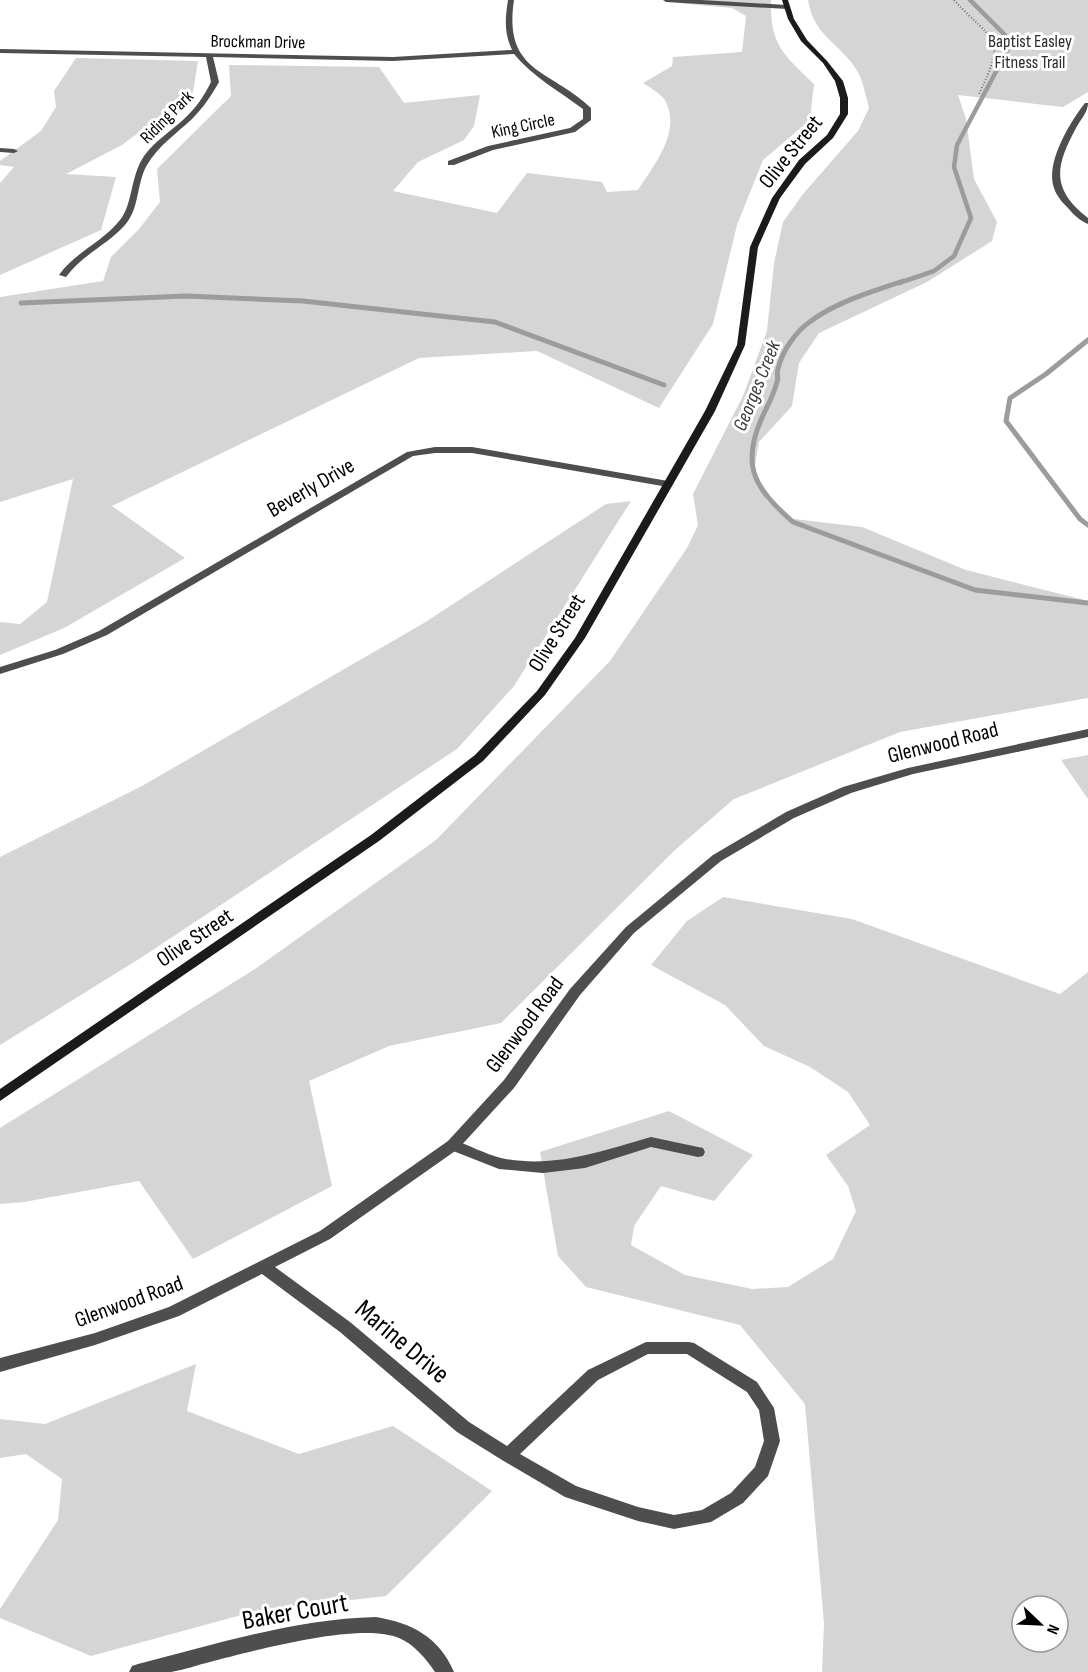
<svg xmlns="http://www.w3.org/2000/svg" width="1088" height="1672" viewBox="0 0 1088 1672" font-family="'Sofia Sans Condensed',sans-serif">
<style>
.green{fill:#d5d5d5;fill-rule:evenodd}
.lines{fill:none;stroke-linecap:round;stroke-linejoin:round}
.stream-far1{stroke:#9c9c9c;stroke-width:4.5}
.stream{stroke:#9c9c9c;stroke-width:5}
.path{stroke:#707070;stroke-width:2;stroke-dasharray:1 2;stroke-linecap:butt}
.lane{fill:#4e4e4e;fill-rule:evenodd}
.street{fill:#4e4e4e;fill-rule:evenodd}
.secondary{fill:#1b1b1b;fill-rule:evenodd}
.labels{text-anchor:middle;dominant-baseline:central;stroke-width:6;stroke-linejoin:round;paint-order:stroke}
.far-park-label{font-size:18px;fill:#2c2c2c;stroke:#fff}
.far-street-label{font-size:18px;fill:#000;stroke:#fff}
.far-water-label{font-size:20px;font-style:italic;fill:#3d3d3d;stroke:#fff}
.street-label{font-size:22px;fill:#000;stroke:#fff}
.near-street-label{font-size:27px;fill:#000;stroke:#fff}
</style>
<rect width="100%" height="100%" fill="#fff"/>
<path class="green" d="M679,0H771C770,45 783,54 814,84L810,120L763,160L737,225L713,324L659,408L537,351L419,358L112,506L185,558L64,628L0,655V622L20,624L47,602L73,479L0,502V297L103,281L111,257L139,229L160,202L157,169L231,96L229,65L379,67L404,103L480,95L474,126L464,140L418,162L393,191L497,213L527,173L602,182L607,192L638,190C654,165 682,132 665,100C661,94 649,87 643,83L672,66L673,57L742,52L746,16L732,8L677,3Z
M808,0H1088V92L1063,107L958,95L966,119L974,179L997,222L992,241L927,282L819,333L799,363L792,406L759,442L754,470L767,501L786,518L862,527L966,570L1088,601V698L900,732L734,799L675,850L501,1023L389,1046L309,1081L332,1186L193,1259L139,1181L24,1202L0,1204V1128L255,969L436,840L610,661L687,548L698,525L693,494L743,396L767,331L774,263L783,222L803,194L858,131L869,108C866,97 864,86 860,76C845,45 814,39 808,0Z
M76,58L198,61L193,92L122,145L66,174L116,177L101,230L0,275V183L14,167L0,165V161L41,131L56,107L54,91Z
M631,501L514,686L457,749L139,959L0,1045V857L142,786L424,623L606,504Z
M1088,755V799L1061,760Z
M723,897L852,919L1060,994L1088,972V1672H822L824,1623L805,1404L740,1325L586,1287L558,1256L540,1152L669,1111L753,1155L714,1201L661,1186L634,1226L631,1245L685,1275L752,1289L788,1287L833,1259L856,1211L848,1186L826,1155L870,1125L848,1092L810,1067L764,1046L725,1005L651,965L687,921ZM1022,1606H1058V1642H1022Z
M196,1364L187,1411L299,1454L393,1426L492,1491L386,1596L256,1611L91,1656L0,1618V1609L58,1520L62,1479L26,1454L0,1458V1419L45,1424Z"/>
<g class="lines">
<path class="stream-far1" d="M899,283L934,271L954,256L971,218L954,167L957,145L1008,49L1005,35L970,0"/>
<path class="stream" d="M903,281C872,292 838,301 811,321C796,331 782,351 778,369C776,373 779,378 777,382C774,395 766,408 761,420C740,468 757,490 793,522L975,590L1088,603
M21,303L186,296L303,301L495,322L664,385
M1088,340L1046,374L1010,398L1006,421L1080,519L1088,525"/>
<path class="path" d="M954,0C993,43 1008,34 979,94"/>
<path class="lane" d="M1085,103H1088C1088,112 1081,119 1076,128C1055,167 1051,189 1088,218V224C1080,221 1073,214 1067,207C1062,202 1056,195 1054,188C1045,163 1070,122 1085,103Z
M651,1137L698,1147L703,1148L705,1152L703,1156L698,1157L651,1147L585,1168L543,1173L499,1169L448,1149L446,1145L448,1141L453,1140C469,1145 485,1154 501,1158C553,1169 602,1151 651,1137Z"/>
<path class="street" d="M508,0H514C503,73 550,69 591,108V120L575,132L493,150L454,165H448V161L488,146L570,128L583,119V109C559,91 533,77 514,54L393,61L213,57L219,82C211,96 203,108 192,119C176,134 158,146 147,165C136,184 140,208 125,225C107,245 82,255 66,277L59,275C75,252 103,242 120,220C133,204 130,177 144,156C155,141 171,131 184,119C196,108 204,96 211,82L206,57L0,53V49L393,57L512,50C504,33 505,19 508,0Z
M663,0H701L787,5L790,7L787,9L666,2Z
M0,148L14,149L18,151L14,153L0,152Z
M435,447H472L668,481L673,484L668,487L472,453H435L413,456L107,635L63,654L0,674V667L55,650L99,631L407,452Z
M1088,729V737L913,774L851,793L794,818L721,861L634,933L580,995L514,1088L458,1149L330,1239L275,1267L350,1322L469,1422L507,1446L588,1370L646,1342H689L694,1343L757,1382L774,1408L780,1441L768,1476L743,1503L711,1522L674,1529L638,1521L565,1497L502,1460L457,1432L340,1332L262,1274L179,1316L95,1345L0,1372V1358L95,1333L169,1307L320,1231L448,1141L504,1080L570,989L626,927L713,855L786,812L843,787L908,768ZM648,1354H687L747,1392L759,1410L764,1441L755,1467L731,1493L702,1510L674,1515L638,1507L576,1486L520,1454L598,1380Z
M376,1617C412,1623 439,1637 454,1672H435C426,1659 414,1644 399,1638C360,1621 253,1651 210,1662C197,1665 184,1670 171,1672C157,1672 143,1672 129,1672L132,1666L138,1664C217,1644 295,1619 376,1617Z"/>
<path class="secondary" d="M782,0H788L794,19L807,40L827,61L843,81L848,98V114L833,138L805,164L780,198L758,247L745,345L715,411L585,638L545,695L483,761L379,841L0,1101V1089L371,835L475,755L537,691L575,638L705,411L737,345L750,247L772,198L799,160L827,135L840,114V98L835,81L823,63L801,41L788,19Z"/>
</g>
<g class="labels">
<g class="far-park-label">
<text x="1030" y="41">Baptist Easley<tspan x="1030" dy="21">Fitness Trail</tspan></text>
</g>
<g class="far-street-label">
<text transform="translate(258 42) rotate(1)">Brockman Drive</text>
<text transform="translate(167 117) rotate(-45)">Riding Park</text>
<text transform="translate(523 126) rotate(-12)">King Circle</text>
</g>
<g class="far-water-label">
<text transform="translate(757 386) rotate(-68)">Georges Creek</text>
</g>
<g class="street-label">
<text transform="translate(791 152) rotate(-51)">Olive Street</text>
<text transform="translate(311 488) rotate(-30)">Beverly Drive</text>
<text transform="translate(557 633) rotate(-58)">Olive Street</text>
<text transform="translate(943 743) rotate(-14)">Glenwood Road</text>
<text transform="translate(195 938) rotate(-34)">Olive Street</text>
<text transform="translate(525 1025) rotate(-53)">Glenwood Road</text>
<text transform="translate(129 1302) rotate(-20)">Glenwood Road</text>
</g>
<g class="near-street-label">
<text transform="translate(402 1342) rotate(40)">Marine Drive</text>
<text transform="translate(295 1612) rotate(-10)">Baker Court</text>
</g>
</g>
<g transform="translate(1040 1624) rotate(113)"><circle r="28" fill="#ffffff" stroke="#999999" stroke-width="1.5"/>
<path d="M0-4.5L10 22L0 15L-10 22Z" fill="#000000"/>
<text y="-9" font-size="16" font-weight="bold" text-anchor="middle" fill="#000000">N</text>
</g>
</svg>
